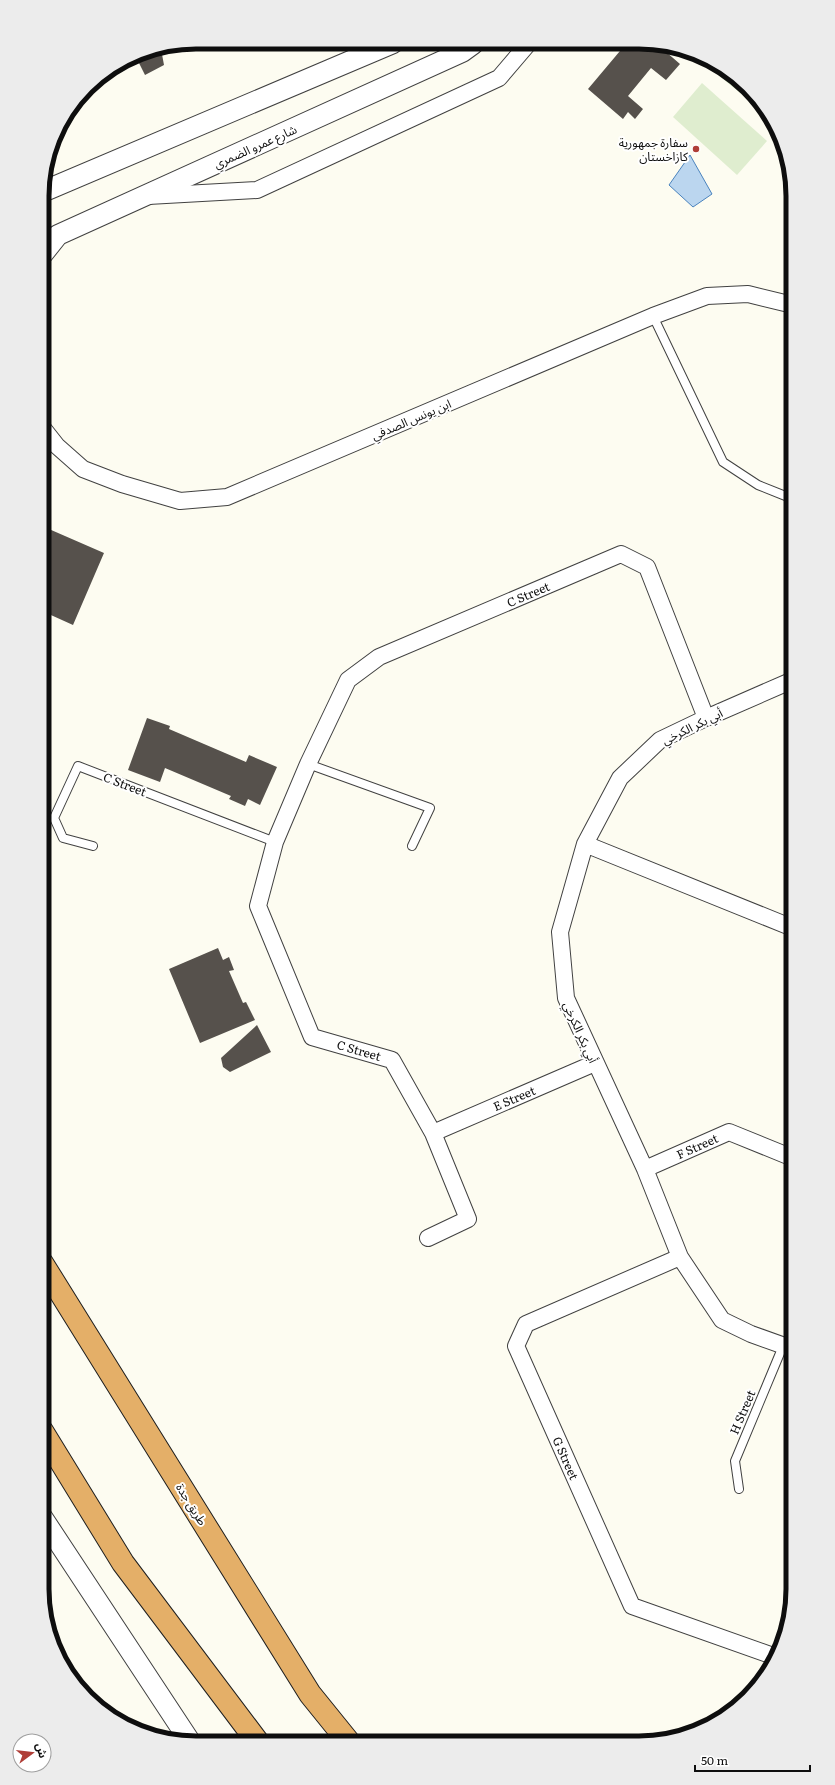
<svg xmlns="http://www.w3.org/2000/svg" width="835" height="1785" viewBox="0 0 835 1785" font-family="Literata,'Noto Sans Arabic',serif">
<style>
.green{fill:#cee4be}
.pitch{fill:#dfedcf}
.water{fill:#bbd6ef;stroke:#4a83be}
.building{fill:#56514c}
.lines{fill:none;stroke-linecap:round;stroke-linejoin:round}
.service-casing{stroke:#414141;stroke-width:10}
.minor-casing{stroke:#414141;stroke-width:18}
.tertiary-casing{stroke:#414141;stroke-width:22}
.motorway-casing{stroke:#1f1f1f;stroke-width:24}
.service{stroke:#fff;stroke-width:8}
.minor{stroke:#fff;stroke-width:16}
.tertiary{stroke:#fff;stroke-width:20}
.motorway{stroke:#e4af68;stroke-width:22}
.poi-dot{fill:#af3d36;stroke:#fff;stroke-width:1.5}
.labels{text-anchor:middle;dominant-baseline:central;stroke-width:4;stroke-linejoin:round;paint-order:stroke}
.poi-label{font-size:12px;fill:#0e0e0e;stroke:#fff;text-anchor:end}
.street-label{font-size:12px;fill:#0e0e0e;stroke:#fff}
.rim{fill:none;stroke:#0e0e0e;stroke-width:5}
</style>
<rect width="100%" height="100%" fill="#fdfcf1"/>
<path class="green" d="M690,52L707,58L741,80L771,118Z"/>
<path class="pitch" d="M702,83L767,141L737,175L673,117Z"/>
<path class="water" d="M690,155L712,194L693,207L669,185Z"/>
<path class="building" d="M625,45H658L680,64L666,80L651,68L628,96L643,109L635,119L628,112L623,119L588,89Z
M161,49L164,65L145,75L135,55Z
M42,526L104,553L73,625L42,611Z
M147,718L170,726L169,729L246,762L249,755L277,767L260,805L248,799L245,806L229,799L231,796L165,768L160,782L128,770Z
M218,948L223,960L229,957L234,970L229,971L243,1003L246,1002L255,1020L200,1043L169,969Z
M257,1025L271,1052L230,1072L223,1067L221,1058Z"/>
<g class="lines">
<defs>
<path id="service" d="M653,316L723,462L758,485L793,499
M308,764L430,808L412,846
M93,846L63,838L54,818L78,766L275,842
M739,1489L735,1461L783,1346
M75,1681L78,1684"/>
<path id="minor" d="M148,196L257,190L499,78L528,44
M42,427L57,446L83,469L122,484L180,501L227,497L653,316L707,296L748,294L793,305
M585,844L793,928
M433,1133L595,1063
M645,1169L729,1132L793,1158
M428,1238L468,1219L433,1133L392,1060L312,1037L258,906L275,842L308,764L348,680L379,657L621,554L647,567L706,718
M680,1257L526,1324L516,1346L632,1606L776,1657
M793,1349L751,1334L722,1320L680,1257L645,1169L566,998L560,932L585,844L620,778L660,740L706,718L793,680"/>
<path id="tertiary" d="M42,192L393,43
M42,255L58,235L462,52L473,44
M42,1517L189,1740"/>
<path id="motorway" d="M42,1263L310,1694L348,1741
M42,1431L123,1563L257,1741"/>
</defs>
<use href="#service" class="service-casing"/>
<use href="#minor" class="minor-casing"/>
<use href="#tertiary" class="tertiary-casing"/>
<use href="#motorway" class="motorway-casing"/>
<use href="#service" class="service"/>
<use href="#minor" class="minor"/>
<use href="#tertiary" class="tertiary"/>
<use href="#motorway" class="motorway"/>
</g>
<circle class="poi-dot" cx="696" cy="149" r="4"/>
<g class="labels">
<g class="poi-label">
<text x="688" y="142">سفارة جمهورية<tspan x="688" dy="14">كازاخستان</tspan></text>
</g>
<g class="street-label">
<text transform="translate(255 146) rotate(-24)">شارع عمرو الضمري</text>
<text transform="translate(411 419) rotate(-23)">ابن يونس الصدفي</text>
<text transform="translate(528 594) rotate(-23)">C Street</text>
<text transform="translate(692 726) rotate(-26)">أبي بكر الكرخي</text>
<text transform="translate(125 784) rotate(21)">C Street</text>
<text transform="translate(581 1032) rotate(66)">أبي بكر الكرخي</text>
<text transform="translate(359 1050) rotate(16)">C Street</text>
<text transform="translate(514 1098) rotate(-23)">E Street</text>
<text transform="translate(697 1146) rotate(-24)">F Street</text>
<text transform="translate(742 1412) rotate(-67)">H Street</text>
<text transform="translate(566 1458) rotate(66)">G Street</text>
<text transform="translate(192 1504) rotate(58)">طريق جدة</text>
</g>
</g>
<path d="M0 0H835V1785H0ZM196 49H639A147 147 0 0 1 786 196V1589A147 147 0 0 1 639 1736H196A147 147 0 0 1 49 1589V196A147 147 0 0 1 196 49Z" fill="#ececec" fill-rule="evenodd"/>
<path class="rim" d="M196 49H639A147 147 0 0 1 786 196V1589A147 147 0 0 1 639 1736H196A147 147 0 0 1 49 1589V196A147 147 0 0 1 196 49Z"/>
<g transform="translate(32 1753) rotate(75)"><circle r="19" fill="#ffffff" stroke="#9f9f9f"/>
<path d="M0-3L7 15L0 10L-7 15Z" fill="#af3d36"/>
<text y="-6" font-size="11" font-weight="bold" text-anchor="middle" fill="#0e0e0e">ش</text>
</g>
<path d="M695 1765v6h115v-6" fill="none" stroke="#0e0e0e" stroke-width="2"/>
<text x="701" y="1765" font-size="12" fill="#0e0e0e" stroke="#ffffff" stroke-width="3" paint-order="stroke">50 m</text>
</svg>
